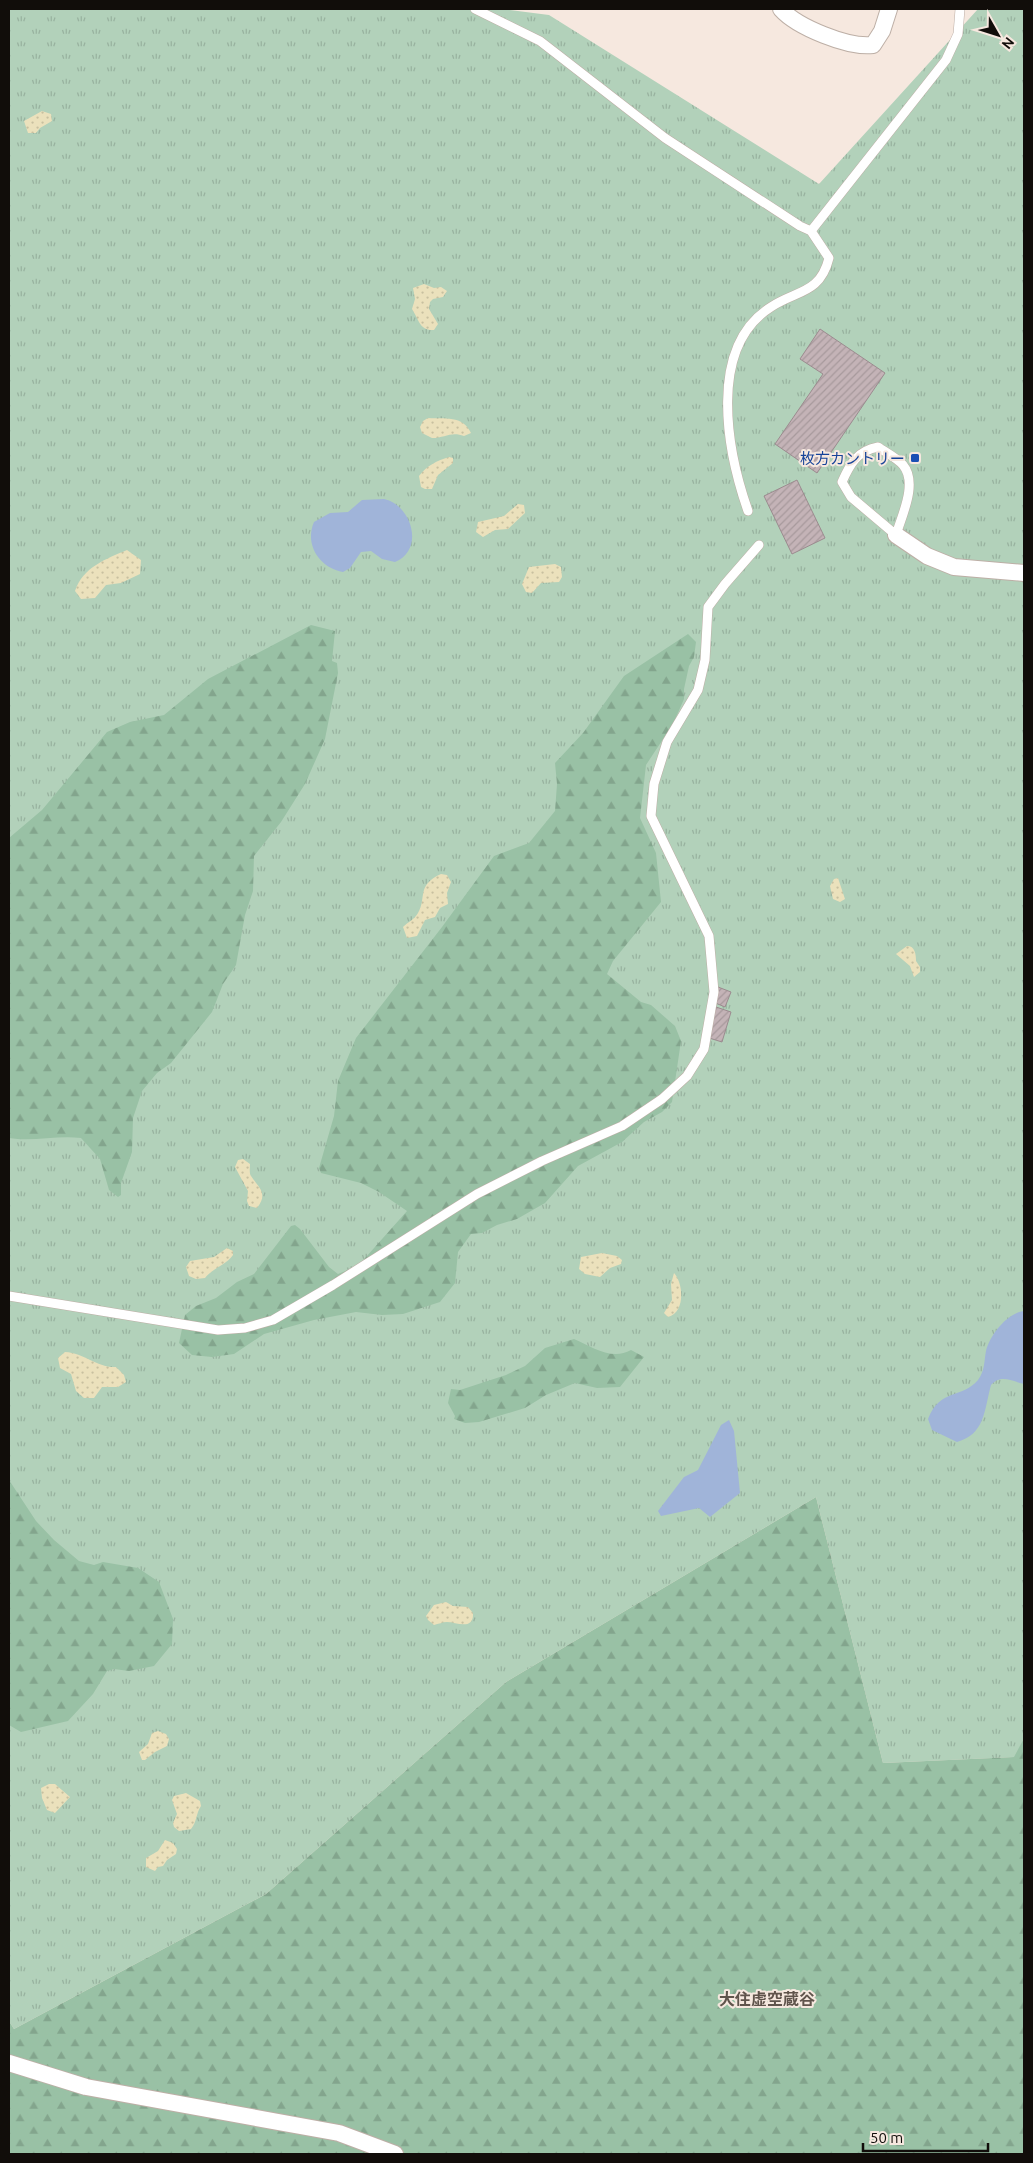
<svg xmlns="http://www.w3.org/2000/svg" width="1033" height="2163" viewBox="0 0 1033 2163" font-family="Ubuntu,'Noto Sans JP',sans-serif">
<style>
.grass{fill:url(#grass-tufts)}
.forest{fill:url(#forest-firs)}
.sand{fill:url(#sand-dots)}
.water{fill:#a0b4d9}
.building{fill:url(#building-hatch);stroke:#9b8b8f}
.lines{fill:none;stroke-linecap:round;stroke-linejoin:round}
.lane-casing{stroke:#bdafa6;stroke-width:10}
.street-casing{stroke:#bdafa6;stroke-width:18}
.lane{stroke:#fff;stroke-width:9}
.street{stroke:#fff;stroke-width:16}
.transit-dot{fill:#1a4fb4;stroke:#f6e8df;stroke-width:2}
.labels{text-anchor:middle;dominant-baseline:central;stroke-width:4;stroke-linejoin:round;paint-order:stroke}
.transit-label{font-size:15px;fill:#164399;stroke:#f6e8df;text-anchor:end}
.neighbourhood-label{font-size:16px;font-weight:bold;fill:#60544c;stroke:#f6e8df}
</style>
<defs>
<pattern id="grass-tufts" width="24" height="20" patternUnits="userSpaceOnUse" patternTransform="scale(1.25)"><rect width="24" height="20" fill="#b2d1ba"/><path d="M3 7l-1-3M5 7V3M7 7l1-3M15 17l-1-3M17 17v-4M19 17l1-3" fill="none" stroke="#98b29f"/></pattern>
<pattern id="forest-firs" width="22" height="20" patternUnits="userSpaceOnUse" patternTransform="scale(1.25)"><rect width="22" height="20" fill="#99c1a5"/><path d="M5 1l3.5 6h-7zM16 11l3.5 6h-7z" fill="#83a58d"/></pattern>
<pattern id="sand-dots" width="8" height="8" patternUnits="userSpaceOnUse" patternTransform="scale(1.25)"><rect width="8" height="8" fill="#ebe1bc"/><path d="M2 2h.1M6 6h.1" fill="none" stroke="#c8c0a0" stroke-width="1.8" stroke-linecap="round"/></pattern>
<pattern id="building-hatch" width="6" height="6" patternUnits="userSpaceOnUse" patternTransform="scale(1.25)"><rect width="6" height="6" fill="#c4b3b7"/><path d="M-1 1l2-2M0 6l6-6M5 7l2-2" fill="none" stroke="#a7999c"/></pattern>
</defs>
<rect width="100%" height="100%" fill="#f6e8df"/>
<path class="grass" d="M9,9H503L549,15L819,184L978,9H1024V1738L1015,1757L883,1763L816,1497L506,1682L266,1894L14,2029L9,2021Z"/>
<path class="forest" d="M311,625L335,631L332,661L337,663L338,673L325,739L305,784L281,822L254,856L253,891L245,915L236,965L223,984L212,1012L171,1063L157,1073L142,1091L133,1118L132,1152L121,1183V1195L118,1197L109,1190L100,1159L81,1138C57,1135 33,1142 9,1138V838L42,810L107,732L130,722L164,715L208,679Z
M688,634L696,642L694,657L689,666L684,689V699L673,724L646,765L640,818L656,853L661,902L613,961L607,974L641,1002L651,1005L675,1026L681,1041L672,1102L662,1112L644,1122L622,1142L578,1166L545,1203L517,1219L497,1225L482,1233L471,1234L458,1252L455,1283L440,1302L403,1314L382,1315L356,1312L314,1320L264,1334L234,1354L212,1357L192,1355L179,1343L185,1315L196,1306L216,1298L237,1282L254,1274L291,1226L295,1225L300,1229L329,1267L338,1274L358,1266L407,1211L379,1192L361,1183L321,1173L319,1168L334,1116L338,1081L356,1038L442,927L494,856L529,843L555,811L557,784L555,763L583,733L624,676Z
M574,1339C592,1347 612,1361 631,1350L644,1357L620,1387L597,1388L575,1383L546,1395L525,1408L479,1422L465,1423L454,1419L455,1416L448,1403L451,1389L460,1390L506,1375L525,1366L545,1348Z
M9,1480L36,1521L54,1540L79,1561L94,1565L103,1562L138,1568L159,1582L173,1619L172,1644L154,1666L129,1671L114,1669L107,1671L93,1694L68,1721L21,1732L9,1725Z
M816,1497L883,1763L1014,1757L1024,1738V2154H9V2021L14,2029L266,1894L506,1682Z"/>
<path class="sand" d="M42,111L51,114L52,121L40,128L36,133H28L24,121Z
M424,284L434,288L441,287L447,291L443,297L433,299L430,302L429,309L438,324L434,330C420,331 419,320 412,309L415,299L413,288Z
M428,418C444,419 463,415 471,433L464,436C451,431 445,438 432,438L422,433L420,427L423,421Z
M449,457L453,458V463L438,475L432,489H425L421,487L419,476C427,465 437,461 449,457Z
M518,504L524,505L525,513L508,529L495,530L483,537L476,532L478,522L504,516Z
M127,550L141,560L140,574L121,583L106,585L95,598L81,599L75,591C83,567 106,559 127,550Z
M555,564L561,567L562,577L559,582L541,583L532,593L526,592L522,584L529,567Z
M441,874L447,875L451,882L447,893L448,904L440,908L435,917L425,920L417,936L407,938L403,927C408,922 415,919 418,913C427,898 416,885 441,874Z
M838,878L845,899L840,902L833,899L830,886L834,879Z
M907,946C915,946 916,954 916,961L920,967V972L914,977L910,966L896,954Z
M243,1159L250,1164C250,1168 249,1173 251,1176C258,1187 269,1193 257,1208L249,1206L247,1201L248,1191L235,1167L238,1160Z
M227,1248L233,1251V1255C225,1266 214,1267 205,1278L196,1279L189,1276L186,1267L190,1261L214,1257Z
M602,1253L617,1256L622,1260L621,1264L610,1268L600,1277L585,1274L579,1269L581,1257Z
M674,1273C684,1284 685,1313 668,1317L664,1313L672,1300L671,1284Z
M65,1352C85,1353 97,1368 116,1367L124,1375L126,1382L118,1387H102L94,1398H84L76,1391L71,1374L60,1368L58,1358Z
M446,1602L453,1606L468,1607L473,1613C474,1631 456,1622 447,1622C443,1622 438,1624 434,1625L428,1620L426,1616L434,1605Z
M158,1731L166,1734L169,1739L167,1746L155,1752L145,1760H142L139,1752L148,1744L152,1733Z
M49,1784H55L70,1797L55,1813L47,1810L42,1798L41,1788Z
M186,1793L200,1801L201,1806C196,1813 197,1822 191,1829L179,1831L174,1827L173,1823L177,1814L172,1800L174,1796Z
M165,1840L173,1843L177,1849L176,1854L167,1860L163,1866L158,1867L155,1871L146,1867V1858L158,1851Z"/>
<path class="water" d="M384,499C412,505 425,550 395,562L382,559L371,551L361,552L350,568L343,572C320,568 304,545 314,522L330,513L348,512L362,500Z
M1024,1311V1384C1011,1381 1001,1374 991,1385C984,1411 985,1434 957,1442L932,1430L928,1419C940,1388 962,1399 978,1380C985,1371 984,1361 986,1351C990,1335 1007,1313 1024,1311Z
M729,1420L734,1431L740,1493L710,1517L699,1508L661,1516L658,1511L684,1477L698,1470L721,1425Z"/>
<path class="building" d="M820,329L885,373L817,473L775,444L823,374L800,359Z
M797,480L825,538L792,554L764,496Z
M718,987L731,992L725,1007L713,1002Z
M716,1007L731,1012L722,1042L706,1037Z"/>
<g class="lines">
<defs>
<path id="lane" d="M475,9L540,41L665,138L800,226L811,231L829,258C820,294 797,290 771,307C707,347 727,451 748,511
M811,231L946,60L958,34L960,9
M878,447C885,452 897,458 903,465C918,483 902,515 896,535L851,497L842,482C850,464 857,451 878,447Z
M9,1296L218,1330L245,1328L273,1320L333,1285L477,1194L542,1161L622,1126L662,1099L687,1076L704,1049L714,992L709,936L651,816L654,784L667,742L698,690L705,660L708,607L725,584L759,545"/>
<path id="street" d="M781,9C797,27 848,48 873,45L882,31L889,9
M896,535L927,556L954,567L1024,573
M9,2063L86,2087L339,2133L395,2154"/>
</defs>
<use href="#lane" class="lane-casing"/>
<use href="#street" class="street-casing"/>
<use href="#lane" class="lane"/>
<use href="#street" class="street"/>
</g>
<rect class="transit-dot" x="910" y="453" width="10" height="10" rx="2.5"/>
<g class="labels">
<g class="transit-label">
<text x="905" y="458">枚方カントリー</text>
</g>
<g class="neighbourhood-label">
<text x="767" y="1999">大住虚空蔵谷</text>
</g>
</g>
<rect width="1033" height="2163" fill="none" stroke="#110d0a" stroke-width="20"/>
<g transform="translate(998 35) rotate(129)" stroke="#f6e8df" stroke-width="4" paint-order="stroke">
<path d="M0-4L9 19L0 12L-9 19Z" fill="#110d0a"/>
<text y="-8" font-size="14" font-weight="bold" text-anchor="middle" fill="#110d0a">N</text>
</g>
<path d="M863 2143v8h125v-8" fill="none" stroke="#110d0a" stroke-width="2.5"/>
<text x="870" y="2143" font-size="15" fill="#110d0a" stroke="#f6e8df" stroke-width="4" paint-order="stroke">50 m</text>
</svg>
